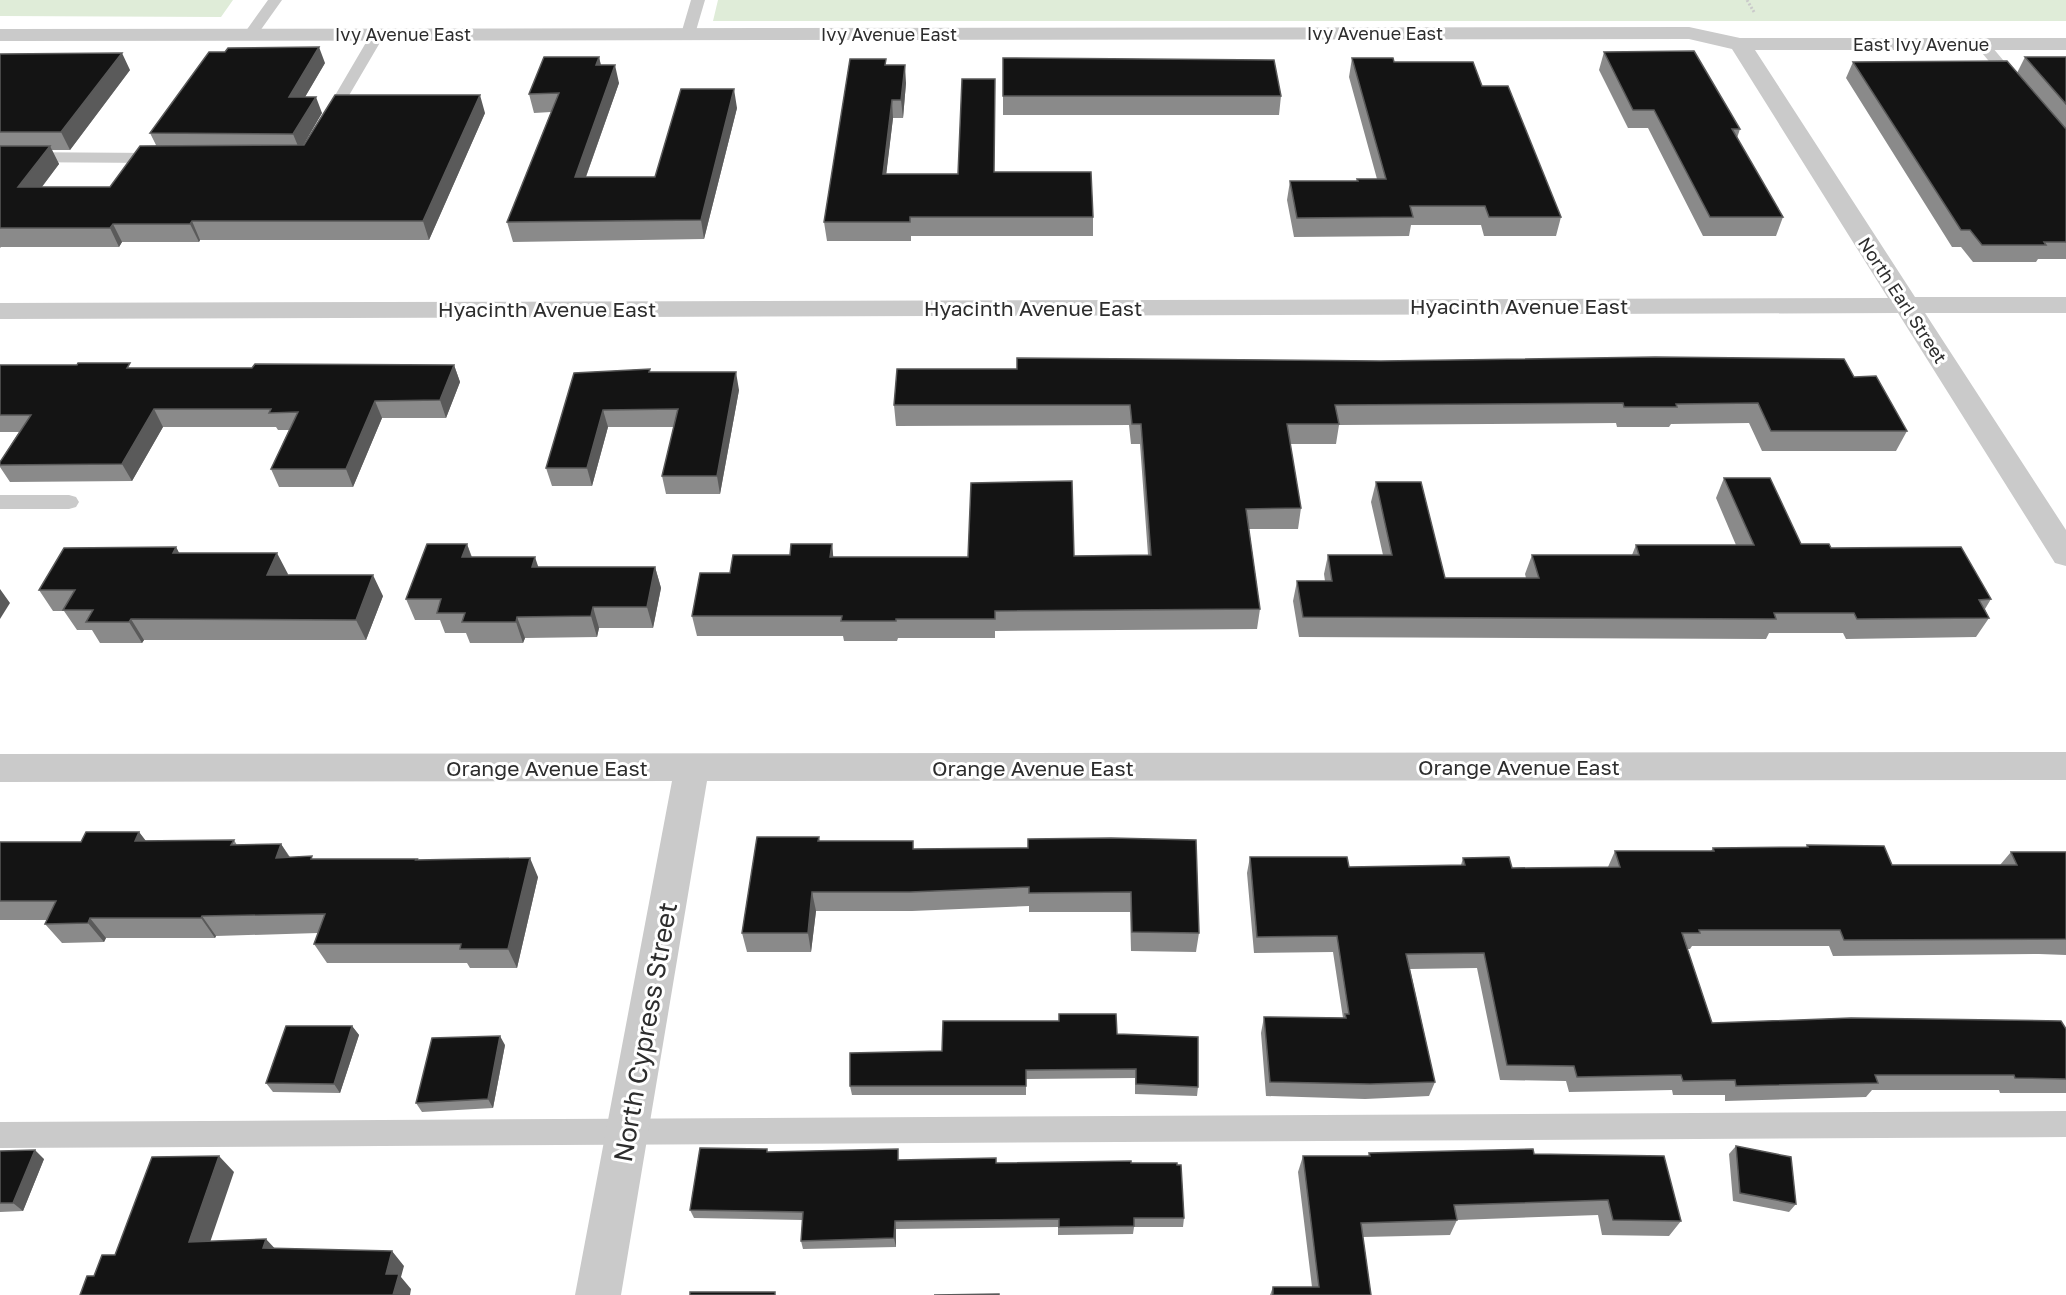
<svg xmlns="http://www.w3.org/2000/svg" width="2066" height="1295" viewBox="0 0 2066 1295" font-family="'Golos Text',sans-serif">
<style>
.green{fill:#dfecd8}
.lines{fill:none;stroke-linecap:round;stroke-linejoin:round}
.path{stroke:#cacaca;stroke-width:3;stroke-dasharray:2 2;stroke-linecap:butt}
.service{fill:#cacaca;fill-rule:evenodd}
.minor{fill:#cacaca;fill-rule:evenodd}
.wall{fill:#8a8a8a}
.shaded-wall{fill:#5a5a5a}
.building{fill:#141414;stroke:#5a5a5a;stroke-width:1.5}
.labels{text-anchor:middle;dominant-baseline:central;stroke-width:6;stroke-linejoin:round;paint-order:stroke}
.far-street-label{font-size:18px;fill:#2d2d2d;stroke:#fff}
.street-label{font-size:21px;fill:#2d2d2d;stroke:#fff}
.near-street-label{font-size:26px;fill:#2d2d2d;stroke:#fff}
</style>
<rect width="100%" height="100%" fill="#fff"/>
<path class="green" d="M0,0H233L221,17L0,16Z
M718,0H2066V21H713Z"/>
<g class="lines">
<path class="path" d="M1747,0L1754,12"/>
<path class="service" d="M268,0H282L255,38H245L243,35Z
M691,0H705L695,34L688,38L681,34Z
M378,30L385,34L334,121L332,124H322L320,121L371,34Z
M1982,40L1987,41L2019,79L2021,82L2019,85H2009L1977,47L1975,44Z
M0,152L158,153L166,158L158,163L0,162Z
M0,495H69L76,497L79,502L76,507L69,509H0Z
M2066,1111V1137L0,1148V1122Z"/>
<path class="minor" d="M1689,27L1740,38H2066V50H1755L1915,297H2066V313H1925L2066,530V566L2055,563L1898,313L0,319V303L1888,298L1732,49L1689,39L0,41V29Z
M2066,752V780L707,781L621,1295H575L672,781L0,782V754Z"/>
</g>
<path class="wall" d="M1604,52L1740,129L1737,138L1783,217L1776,236H1703L1648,128H1628L1599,70Z
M0,54L130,70L70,150H52L59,164L42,187H110L156,145L150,133L325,63L305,97L322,113L303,145L485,113L429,240H200L199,242H122L119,247H1L0,248Z
M599,57L601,65L619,83L586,177H655L737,108L704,239L513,242L507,222L551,112L534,113L529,94Z
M2025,57H2066V259H2038L2036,262H1973L1961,247H1952L1846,78L1853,62L2017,73Z
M1352,58L1394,62L1482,86L1561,217L1556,236H1484L1481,225H1411L1409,236L1294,237L1287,200L1290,181H1356L1357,179H1377L1349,77Z
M886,65L906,83L903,118H893L886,174H958L995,79L994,172L1093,217V236H911V241H827L824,222Z
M1003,96H1281L1279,115H1003Z
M0,365L133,368H252L454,365L460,382L446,418H382L353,487H279L271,469L289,430H278L276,427H163L132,481L10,482L0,467V462L19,432H0Z
M650,369V372L739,390L720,494H666L662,476L674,427H608L592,486H552L546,468L574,373Z
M1854,377L1907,431L1896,451H1762L1749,423L1671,424L1669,427H1617L1616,423L1339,425L1336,444H1290L1301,508L1298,529H1249L1260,609L1257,629L995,631V638H898L897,641H844L843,636H697L692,616L730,573L832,544L833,557H968L1148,555L1140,444H1131L1129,425L896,426L894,405Z
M1724,478L1801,544L1831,548L1991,599L1985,609L1989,618L1976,637L1846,639L1843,633H1769L1766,639L1299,637L1293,601L1297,581H1325L1324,574L1328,555H1383L1371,502L1376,482L1445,578H1526L1525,574L1532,555H1632L1636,545H1736L1716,498Z
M467,544L472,557L539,567H655L661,588L653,628H599L597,637L525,638L523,643H470L466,633H445L440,620H415L406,599Z
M176,547L179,553L288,574L287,575L383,596L366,640H144L142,643H100L92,630H77L64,611H53L39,590Z
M139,832L146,841L234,840L237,845L281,844L290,857L313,859L418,860L538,877L517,968H470L467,963H327L314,944L318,933L216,936L215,938H106L104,942L62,943L45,924L47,920H0V842H81Z
M819,837L820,841L914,849L1028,848L1111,838L1199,933L1196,952L1131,951L1130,912H1029V906L912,911H816L811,952H747L742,933Z
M1807,845L1892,865H2000L2011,852H2066V955L2039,954L1833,956L1829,946H1692L1690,949H1687L1712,1023L2066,1029V1093H2000L1999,1090H1872L1866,1097L1725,1101V1095H1673L1672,1090L1569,1092L1566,1081L1500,1080L1477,968L1410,969L1435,1082L1429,1096L1365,1099L1266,1096L1261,1033L1264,1017L1343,1018L1333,952L1254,953L1247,873L1250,857L1349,867L1461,865L1463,858L1512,868L1608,867L1615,851H1711L1713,848L1806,847Z
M352,1026L359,1035L340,1093L273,1092L266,1083Z
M1117,1034L1198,1087L1197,1096L1135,1094V1078L1026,1079V1095H852L850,1086L942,1051Z
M505,1045L493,1108L422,1112L416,1103Z
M1736,1146L1796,1204L1789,1212L1733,1201L1729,1154Z
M0,1151L44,1159L23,1211L0,1212Z
M768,1152L899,1160L996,1163H1131L1184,1218L1183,1227H1134L1133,1234L1058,1235V1227L896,1229V1247L803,1249L801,1241L803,1220L694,1218L690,1210Z
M1369,1153L1534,1154L1681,1221L1669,1236L1602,1235L1598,1215L1457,1220L1450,1235L1363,1237L1371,1295H1270L1273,1287H1312L1298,1172L1303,1156H1368Z"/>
<path class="shaded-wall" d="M319,47L325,63L295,114L289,97Z
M122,53L130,70L70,150L61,132Z
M599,57L603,76L596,65Z
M615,65L619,83L579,196L575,177Z
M905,65L906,83L903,118L901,100Z
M734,89L737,108L704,239L701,220Z
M480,95L485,113L429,240L423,221Z
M316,97L322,113L300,151L293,134Z
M892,100L893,118L884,193L883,174Z
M50,146L59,164L28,205L18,187Z
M192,221L200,240L199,242L190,224Z
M113,224L122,242L119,247L110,228Z
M454,365L460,382L446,418L440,400Z
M736,372L739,390L720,494L717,476Z
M375,401L382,418L353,487L346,469Z
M154,409L163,427L132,481L122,464Z
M603,410L608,427L592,486L587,468Z
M467,544L474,565L462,557Z
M832,544L834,564L830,557Z
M176,547L187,568L173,553Z
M277,553L288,574L278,596L267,575Z
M535,557L542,578L532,567Z
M655,567L661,588L653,628L647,607Z
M373,575L383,596L366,640L356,620Z
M0,589L10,603L0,619Z
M593,607L599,628L597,637L591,616Z
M517,617L525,638L523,643L516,622Z
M131,619L144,640L142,643L129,622Z
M139,832L154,852L135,841Z
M281,844L293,863L276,858Z
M530,858L538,877L517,968L508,949Z
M812,892L816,911L811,952L808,933Z
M202,916L216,936L215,938L201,918Z
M90,918L106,938L104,942L88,923Z
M352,1026L359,1035L340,1093L334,1084Z
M500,1036L505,1045L493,1108L488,1099Z
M35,1150L44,1159L23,1211L13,1203Z
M219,1156L234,1172L205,1257L189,1242Z
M895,1221L896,1229V1247L894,1238Z
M266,1239L280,1254L263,1248Z
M392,1251L404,1266L401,1277L411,1289L410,1295H393L386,1274Z"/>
<path class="building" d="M319,47L289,97H316L293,134L150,133L209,52H225L228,48Z
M1694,51L1740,129H1732L1783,217H1710L1654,110H1633L1604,52Z
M122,53L61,132H0V54Z
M544,57H599L596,65H615L575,177H655L681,89H734L701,220L507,222L559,93L529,94Z
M2025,57H2066V104Z
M1003,58L1274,60L1281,96H1003Z
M1352,58H1393L1394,62H1473L1482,86H1508L1561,217H1489L1485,206H1410L1413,217L1297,218L1290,181H1358L1357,179H1386Z
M850,59H886L885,65H905L901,100H892L883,174H958L962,79H995L994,172H1091L1093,217H910V222H824Z
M2007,61L2066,129V242H2044L2046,245H1982L1970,230H1961L1853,62Z
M335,95H480L423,221H192L190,224H113L110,228H0V146H50L18,187H110L140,146L304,145Z
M1655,357L1844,359L1854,377L1876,376L1907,431H1771L1758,403L1676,404L1677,407H1624L1623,403L1335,405L1339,424H1287L1301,508L1246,509L1260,609L995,611V619H896V621H841L842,616H692L700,573H730L733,555H790L791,544H832L830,557H968L971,483L1072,481L1074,556L1151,555L1141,424H1132L1130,405H894L897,369H1017V358L1381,361Z
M78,363H130L127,368H252L255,364L454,365L440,400L375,401L346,469H271L298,412L269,413L271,409H154L122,464L0,465V462L31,415H0V365H77Z
M650,369L649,372H736L717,476H662L678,409L603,410L587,468H546L574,373Z
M1724,478H1770L1801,544H1829L1831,548L1961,547L1991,599L1979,600L1989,618L1857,619L1854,613H1774L1776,619L1303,617L1297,581H1332L1328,555H1392L1376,482H1421L1445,578H1539L1532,555H1639L1636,545H1754Z
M427,544H467L462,557H535L532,567H655L647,607H593L591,616L517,617L516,622H462L465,613H437L441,599H406Z
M176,547L173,553H277L267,575H373L356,620L131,619L129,622H86L93,610H63L75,590H39L64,548Z
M86,832H139L135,841L234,840L231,845L281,844L276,858L312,856L311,859H417L416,860L530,858L508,949H460L461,944H314L325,914L202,916L201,918H90L88,923L45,924L56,901H0V842H81Z
M757,837H819L818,841H913V849L1028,848V839L1111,838L1196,840L1199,933L1132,932L1131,892L1029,893V887L910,892H812L808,933H742Z
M1807,845L1884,846L1892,865H2017L2011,852H2066V939L1844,940L1840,930H1699L1700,933H1682L1712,1023L1851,1018L2061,1021L2066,1029V1079L2015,1078L2014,1075H1875L1878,1083L1736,1086L1735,1080L1683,1081L1681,1075L1577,1077L1574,1066L1507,1065L1484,953L1406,954L1435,1082L1370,1084L1270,1082L1264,1017L1346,1018L1345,1014H1349L1337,936L1257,937L1250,857H1347L1349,867L1465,865L1463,858L1509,857L1512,868L1620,867L1615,851H1714L1713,848L1808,847Z
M1059,1014H1116L1117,1034L1198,1037V1087L1136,1084V1069L1026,1070V1086H850V1053L942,1051L943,1021H1059Z
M286,1026H352L334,1084L266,1083Z
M500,1036L488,1099L416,1103L432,1038Z
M1736,1146L1791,1157L1796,1204L1740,1193Z
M700,1148L767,1149V1152L898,1149V1160L996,1158V1163L1131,1161V1163H1177V1165H1181L1184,1218H1134V1226L1059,1227V1219L895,1221L894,1238L801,1241L803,1212L690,1210Z
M1533,1149L1534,1154L1664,1156L1681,1221L1613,1220L1608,1200L1454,1205L1457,1220L1361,1223L1371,1295H1273V1287H1319L1303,1156H1370L1369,1153Z
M35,1150L13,1203H0V1151Z
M219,1156L189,1242L266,1239L263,1248L392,1251L386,1274H399L393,1295H80L87,1276H94L102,1255H115L152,1157Z
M690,1292H775V1295H690Z
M999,1294V1295H934Z"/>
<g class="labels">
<g class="far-street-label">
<text x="1375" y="33">Ivy Avenue East</text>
<text x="403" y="34">Ivy Avenue East</text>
<text x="889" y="34">Ivy Avenue East</text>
<text x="1921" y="44">East Ivy Avenue</text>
<text transform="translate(1903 300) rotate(57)">North Earl Street</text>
</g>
<g class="street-label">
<text x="1519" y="306">Hyacinth Avenue East</text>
<text x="1033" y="308">Hyacinth Avenue East</text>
<text x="547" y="309">Hyacinth Avenue East</text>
<text x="1519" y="767">Orange Avenue East</text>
<text x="547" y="768">Orange Avenue East</text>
<text x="1033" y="768">Orange Avenue East</text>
</g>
<g class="near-street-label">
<text transform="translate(645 1032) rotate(-80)">North Cypress Street</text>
</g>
</g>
</svg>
